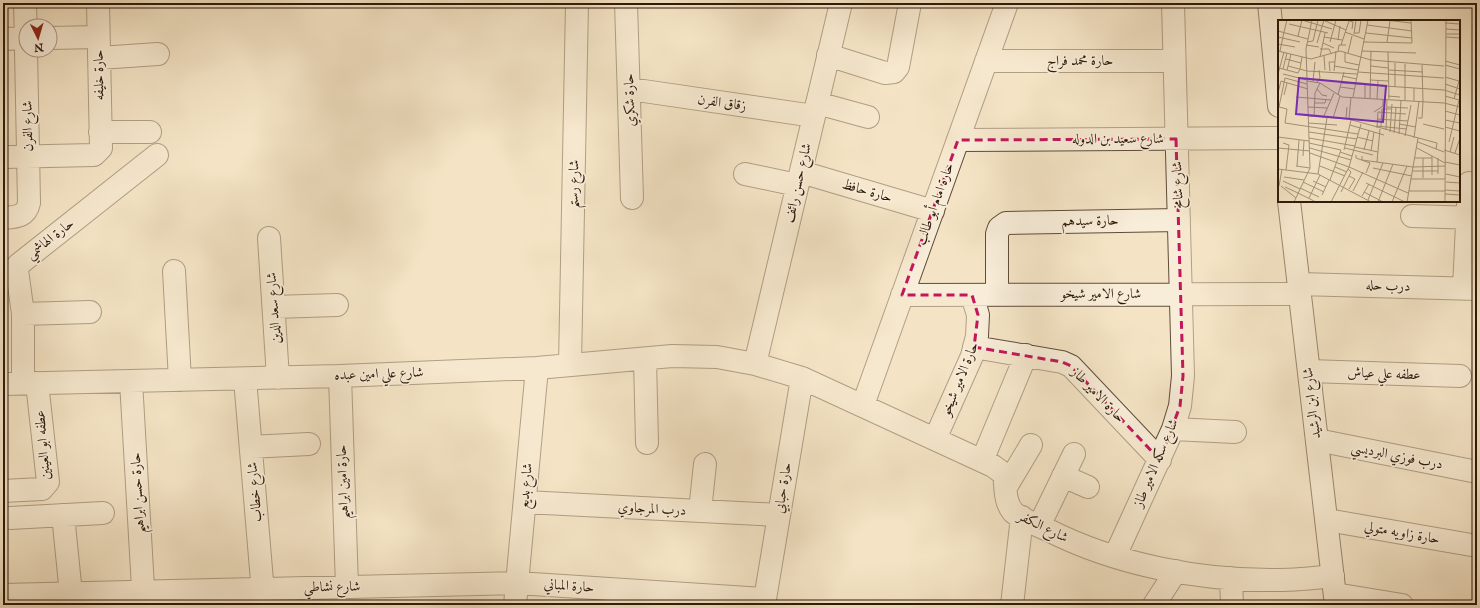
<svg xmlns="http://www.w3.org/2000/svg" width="1480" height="608" viewBox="0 0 1480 608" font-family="'IM FELL English',Amiri,serif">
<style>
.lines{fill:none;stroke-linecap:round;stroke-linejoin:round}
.street-casing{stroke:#604c38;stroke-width:24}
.secondary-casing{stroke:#2f1909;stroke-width:24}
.street{stroke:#f8edd9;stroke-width:22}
.secondary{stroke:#f8edd9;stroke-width:22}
.marked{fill:none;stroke:#c2185b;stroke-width:3;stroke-dasharray:8 5;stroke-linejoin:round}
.labels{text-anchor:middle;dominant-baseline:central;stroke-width:3.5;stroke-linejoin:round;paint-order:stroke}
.street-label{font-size:14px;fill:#2f1909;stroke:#f8edd9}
.inset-road{fill:none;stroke:#a5937a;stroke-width:1}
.view{fill:#7b2cbf;fill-opacity:0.15;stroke:#7b2cbf;stroke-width:2}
.inset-edge{fill:none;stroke:#2f1909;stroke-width:2}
</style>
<rect width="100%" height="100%" fill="#f4e4c5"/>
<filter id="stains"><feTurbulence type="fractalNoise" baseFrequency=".005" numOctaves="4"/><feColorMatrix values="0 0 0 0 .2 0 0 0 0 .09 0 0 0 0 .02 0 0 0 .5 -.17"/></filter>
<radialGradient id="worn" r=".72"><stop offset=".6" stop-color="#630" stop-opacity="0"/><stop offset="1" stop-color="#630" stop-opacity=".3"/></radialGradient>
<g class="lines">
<defs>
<path id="street" d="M25,3L26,42
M626,3L632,198
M50,38L98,37
M3,39L26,38
M828,55L885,73L894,72L898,67L910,3
M99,58L158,54
M986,61H1174
M630,89L814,116
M817,103L868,117
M100,132H150
M958,140L1279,138
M3,157L94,155L101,148L98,3
M801,172L933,211
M745,174L797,185
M1412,216L1477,218
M3,218C16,217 26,217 29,203L26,50
M269,238L278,378
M174,271L180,380
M1299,284L1477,289
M1464,288L1469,183
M997,294V234L999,228L1006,223L1179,220
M902,295L1300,294
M274,307L337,305
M23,314L90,312
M974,347L1062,362L1071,366L1160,460
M645,359L647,443
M755,364L841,3
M570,365L577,3
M1309,371L1460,376
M340,376L347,587
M245,379L264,605
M131,381L144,605
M23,383V314L17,270L18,265L157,155
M3,384L340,376L537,368L672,356L717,357L755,364L802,378L993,466L1004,474C1006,487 1004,501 1013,512C1019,518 1039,526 1048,530C1117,565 1201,581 1278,580C1297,580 1315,578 1333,576
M863,405L1007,3
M1173,429L1235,432
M935,439L972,356L977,336L978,315L972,295
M1317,440L1477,472
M251,447L309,444
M982,461L1026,355
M1063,476L1088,487
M1006,487L1031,445
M3,491L42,489L48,482L37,383
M525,502L779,515
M700,511L705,464
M63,515L71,594
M10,518L103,513
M1327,520L1477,546
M1039,526L1074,454
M1115,556L1173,429L1180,406L1183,376L1173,3
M1231,578L1232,605
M1335,594L1402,605
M3,595L517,583L765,599
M515,605L537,368
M764,605L802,378
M1012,605L1022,517
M1154,605L1176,571"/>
<path id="secondary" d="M1269,3L1279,106
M1289,201L1336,605"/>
</defs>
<use href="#street" class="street-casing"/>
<use href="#secondary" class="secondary-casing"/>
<use href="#street" class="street"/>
<use href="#secondary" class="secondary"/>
</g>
<path d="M0 0H1480V608H0ZM1176,139L1183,376L1180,406L1160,460L1071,366L1062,362L974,347L978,315L972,295H902L958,140Z" fill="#f4e4c5" fill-opacity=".55" fill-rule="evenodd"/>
<path class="marked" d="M1176,139L1183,376L1180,406L1160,460L1071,366L1062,362L974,347L978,315L972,295H902L958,140Z"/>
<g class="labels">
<g class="street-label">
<text x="1080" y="61">حارة محمد فراج</text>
<text transform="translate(99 75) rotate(-91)">حارة خليفه</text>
<text transform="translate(630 100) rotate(-92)">حارة شكري</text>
<text transform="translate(722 103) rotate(8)">زقاق الفرن</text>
<text transform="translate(28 126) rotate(-91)">شارع الفرن</text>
<text x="1118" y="139">شارع سعيد بن الدوله</text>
<text transform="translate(798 183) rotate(-77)">شارع حسن رائف</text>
<text transform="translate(574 184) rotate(-89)">شارع رستم</text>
<text transform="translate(1178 185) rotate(-92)">شارع شامخ</text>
<text transform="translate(867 191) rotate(16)">حارة حافظ</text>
<text transform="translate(935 204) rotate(-70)">حارة امام أبو طالب</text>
<text transform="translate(1090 221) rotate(-1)">حارة سيدهم</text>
<text transform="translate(50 239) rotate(-38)">حارة الهاشمي</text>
<text transform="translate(1388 286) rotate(2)">درب حله</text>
<text x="1101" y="294">شارع الامير شيخو</text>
<text transform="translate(274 308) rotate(-94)">شارع سعد الدين</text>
<text transform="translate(379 374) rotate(-2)">شارع علي امين عبده</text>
<text transform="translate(1384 374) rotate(2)">عطفه علي عياش</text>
<text transform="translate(960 379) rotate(-68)">حارة الامير شيخو</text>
<text transform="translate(1098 395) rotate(46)">حارة الامير طاز</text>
<text transform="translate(1312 403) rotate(-97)">شارع ابن الرشيد</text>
<text transform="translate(43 445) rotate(-95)">عطفه ابو العينين</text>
<text transform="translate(1397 456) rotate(11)">درب فوزي البرديسي</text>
<text transform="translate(1156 463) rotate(-67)">شارع سكه الامير طاز</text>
<text transform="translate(343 482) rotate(-92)">حارة امين ابراهيم</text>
<text transform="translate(526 486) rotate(-85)">شارع بديع</text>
<text transform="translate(783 488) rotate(-81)">حارة حبابي</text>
<text transform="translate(255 492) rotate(-95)">شارع خطاب</text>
<text transform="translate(138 493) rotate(-93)">حارة حسن ابراهيم</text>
<text transform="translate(652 509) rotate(3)">درب المرجاوي</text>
<text transform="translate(1043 527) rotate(26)">شارع الكفر</text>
<text transform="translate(1402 533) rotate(10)">حارة زاويه متولي</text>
<text transform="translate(569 586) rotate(4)">حارة المباني</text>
<text transform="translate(332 587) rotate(-1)">شارع نشاطي</text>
</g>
</g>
<g transform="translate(1278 20)">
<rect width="182" height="182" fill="#f4e4c5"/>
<path class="inset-road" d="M24,0L54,9M45,0L68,10M69,0L75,2L74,9M107,0L133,3M167,3L182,4M11,4L50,13M89,5L134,11M168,9L182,10M0,11L30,19M6,12L9,0M67,12L86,19M76,13H81L83,0M88,13L134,18M76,14L78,0M168,14H182M20,16L24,0M0,17L22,22M46,17L64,20M168,17L182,18M60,20L62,6M29,22L35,21L40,0M52,22L58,0M86,22L134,23L133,0M109,22L112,1M39,23L46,0M45,23L56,28M0,24L17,27M28,25L41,27M63,25L71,1M42,29H51L53,33M0,31L33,39L62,31L93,40L166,46M2,31L6,12M60,31L61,25H68M84,31L138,33M67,32V42L81,45M110,32L111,79M70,33L74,16M46,36L47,50M42,37L47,13M8,39L23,43M167,41L182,45M167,45L182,49M10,46L29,51M56,46L80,50M93,46L110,48M1,48L20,53L22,49M5,49L9,33M22,49L24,37M9,50L13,34M110,50L145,52M29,51L79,54M52,51L51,42H57M56,51L58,31M80,52L166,58M0,54L6,32M5,54L29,60M64,56L79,59M167,57L181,61M92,60L110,61M29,61L42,63L64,77L166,83L182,87M35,61L37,42M39,62L42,58L41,50M63,63L166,70L182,75M29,64L7,58L1,87L9,89L7,103L80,114M167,64L182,69M62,67L77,69M117,67V43M136,68V81M39,69L44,75L49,76M0,73L3,61L30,69M6,75L9,63M60,75L66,52M110,76L122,77M167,76L181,80M18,77L30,78M75,77L90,0M30,78L53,80M87,78V65M92,78L93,31M99,79L100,60M176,79L181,61M127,80V44M37,83H47L48,79M30,87L49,88M109,87L130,88M167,91L182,95M96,92L105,86V79M30,96L70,99L159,123L158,129M36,97L37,73L42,63M45,98L56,73M55,98L62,76M140,98H144L145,82L144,45M68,99L69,87M71,99L73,77M99,99L130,101M167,100L182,103M30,103L59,105M121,104L138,107M145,104L166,109M72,105L106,115M98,106L129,109M103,106L104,89H113M167,107L182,111M99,108L100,92L128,94M108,110L109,79M31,112L79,119M112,112L114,84M116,113L118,87M121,114L123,80M127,116L133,85M0,117L31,121M79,117L95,121M31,118L77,126M136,118L141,81M140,122L166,132M171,122L181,80M5,123L11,125L8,150M31,123L63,130L52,160M77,127L100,132M0,128L32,131M32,128L73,140M67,128L95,135M139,128L167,143M66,130L73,100M86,130L91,111M166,130L182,135M93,131L96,112M62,132L74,136M172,132L176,117M32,133L71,147M177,133L182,118M78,135V138L92,143L88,153M25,136L26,121M84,136V140L135,147L167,146M137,138H154M145,138V158M160,138V154M99,142L102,109M167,142L182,145M18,146L32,148M19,146L21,120M42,146L67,156M57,147L69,152M71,147L130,173M95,148L134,156M0,149L40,154L93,182M135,151H160M40,154L49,98M168,154L182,157M154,155V136M6,157L26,160M133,159H167M5,161L22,169M35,161L48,167M25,162L46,172M168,162L182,163M88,163L127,182M1,166L4,149M3,166L18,178M7,167L20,173M22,168L41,177M71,169L77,159L71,156M167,170L182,171M75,171L85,152M131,171H167M63,172L73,152L70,149M86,172L105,182M20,173L38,182M167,174L182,175M44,175L51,160M84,176L91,164M31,178L42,155M90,180L105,143M16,182L32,148L28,29L34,0M53,182L71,147L83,104M100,182L115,144M114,182L129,146M129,182L140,118M167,182L168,0"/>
<path class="view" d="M21,58L108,66L105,102L18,94Z"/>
<rect width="182" height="182" class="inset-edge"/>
</g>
<rect width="1480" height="608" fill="none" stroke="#f4e4c5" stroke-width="16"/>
<rect x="4" y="4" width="1472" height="600" fill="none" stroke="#2f1909" stroke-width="2"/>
<rect x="8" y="8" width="1464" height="592" fill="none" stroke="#2f1909"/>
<g transform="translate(38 38) rotate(175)"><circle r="19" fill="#f8edd9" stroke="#a89886"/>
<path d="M0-3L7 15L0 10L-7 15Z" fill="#8f2418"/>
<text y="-6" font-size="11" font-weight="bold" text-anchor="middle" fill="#2f1909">N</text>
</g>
<rect width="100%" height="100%" filter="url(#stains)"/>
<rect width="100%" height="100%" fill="url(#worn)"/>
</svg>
